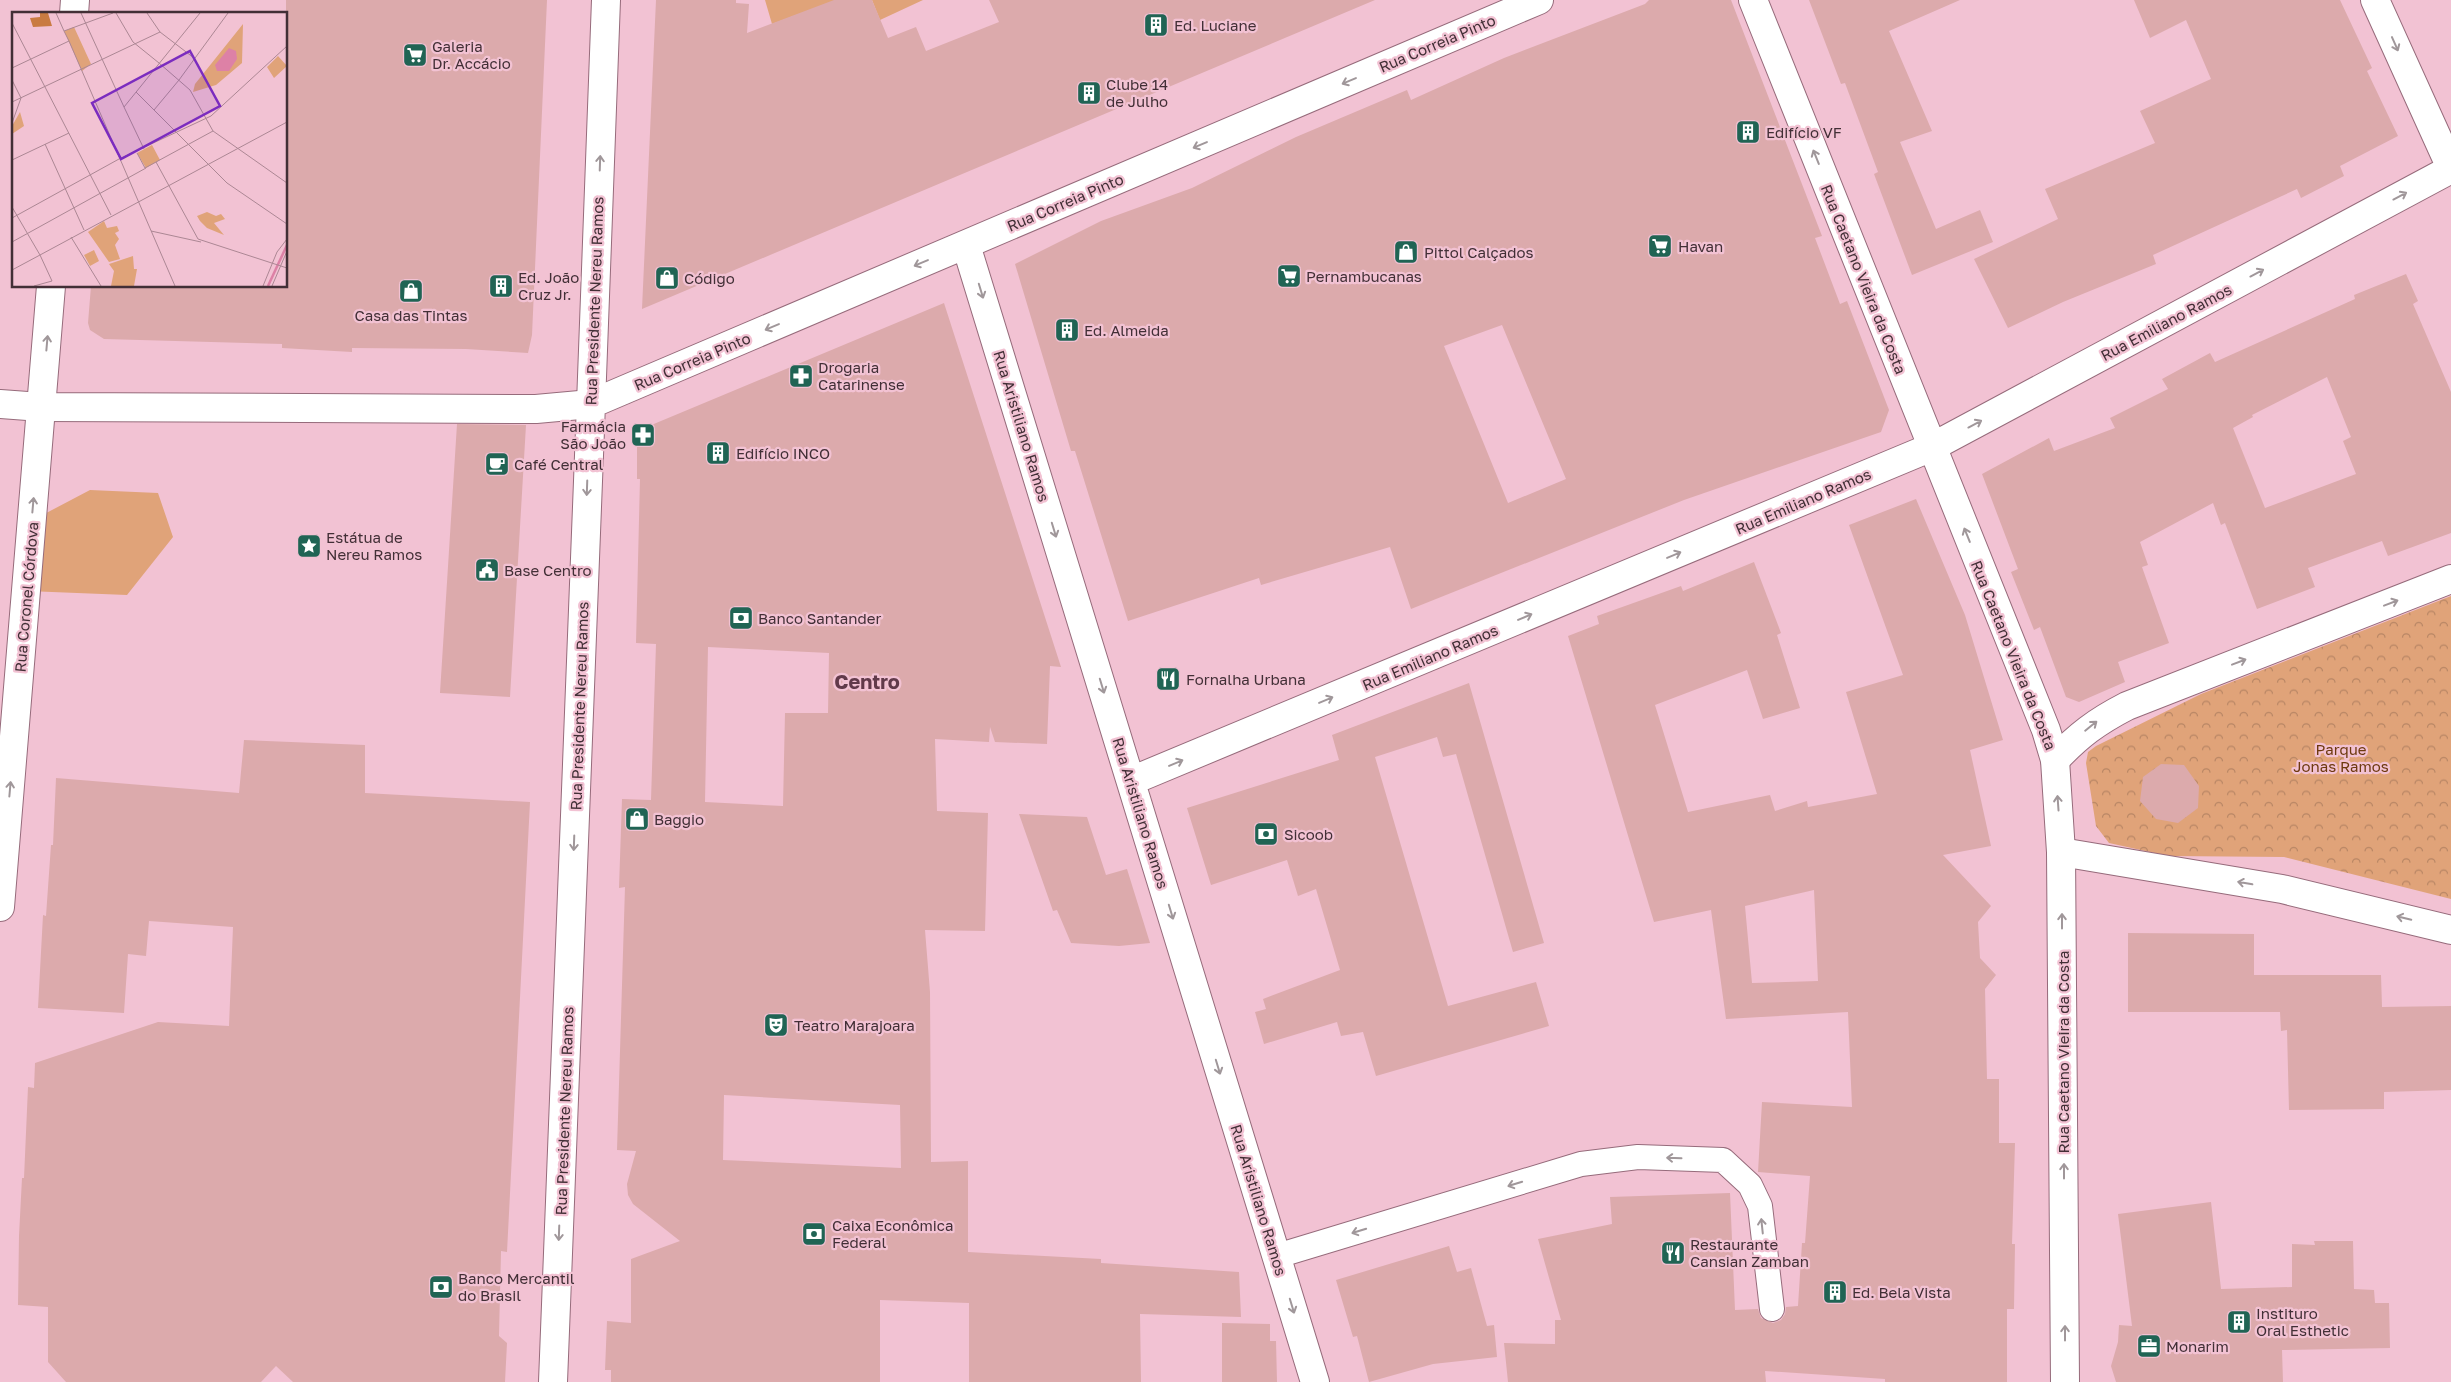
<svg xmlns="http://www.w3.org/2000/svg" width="2451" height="1382" viewBox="0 0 2451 1382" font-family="'Golos Text',sans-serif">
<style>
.green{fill:#e0a379}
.park{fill:url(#park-crowns)}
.building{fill:#dcaaac;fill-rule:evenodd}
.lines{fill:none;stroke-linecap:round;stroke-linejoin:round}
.service-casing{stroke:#966b7b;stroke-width:26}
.pedestrian-casing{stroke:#966b7b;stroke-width:30}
.minor-casing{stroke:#966b7b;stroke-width:30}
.tertiary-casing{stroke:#966b7b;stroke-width:30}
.secondary-casing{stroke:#966b7b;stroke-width:30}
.service{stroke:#fff;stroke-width:24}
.pedestrian{stroke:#fff;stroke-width:28}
.minor{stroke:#fff;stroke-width:28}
.tertiary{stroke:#fff;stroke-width:28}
.secondary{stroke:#fff;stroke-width:28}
.oneway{stroke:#a0979a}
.labels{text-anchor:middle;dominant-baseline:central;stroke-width:4.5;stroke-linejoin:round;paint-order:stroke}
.poi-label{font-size:15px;fill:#422f36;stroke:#f2c2d3;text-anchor:start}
.street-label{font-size:15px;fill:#422f36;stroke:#f2c2d3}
.park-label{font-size:15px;fill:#6d390e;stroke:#f2c2d3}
.district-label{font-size:20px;font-weight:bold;fill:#613a4a;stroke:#f2c2d3}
.inset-river{fill:none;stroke:#dd81a6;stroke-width:2.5}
.inset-road{fill:none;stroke:#ac8794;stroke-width:1}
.view{fill:#7b2cbf;fill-opacity:0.15;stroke:#7b2cbf;stroke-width:2.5}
.inset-edge{fill:none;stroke:#422f36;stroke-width:2.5}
</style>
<defs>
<pattern id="park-crowns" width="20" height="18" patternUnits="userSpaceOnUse" patternTransform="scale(1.25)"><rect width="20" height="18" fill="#e0a379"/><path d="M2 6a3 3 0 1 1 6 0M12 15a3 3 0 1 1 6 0" fill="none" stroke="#b78564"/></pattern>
</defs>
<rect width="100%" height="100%" fill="#f2c2d3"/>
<path class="green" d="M765,0H837L772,24Z
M872,0H923L880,20Z
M90,490L158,493L173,537L127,595L27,591L33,520Z"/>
<path class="park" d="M2451,596V899L2284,857L2168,856L2109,843L2096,826L2086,763L2088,752L2096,746L2201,694Z"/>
<path class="building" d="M286,0H547L532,335L528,353L466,349L352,348V352L282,348V344L104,339L90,330L88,323L91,286H286Z
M656,0H736V3L749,4L747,33L834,0H872L888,38L916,27L926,51L999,22L989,0H1375L642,309Z
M1649,0H1731L1822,236L1815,238L1840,304L1847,301L1889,410L1881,432L1684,500L1411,609L1390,547L1261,585L1259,578L1128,621L1075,451H1071L1015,264L1101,221L1192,188L1296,137L1407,90L1411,100L1504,58L1645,4ZM1502,325L1566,479L1508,503L1444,346Z
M1809,0H1960L1889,31L1932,131L1900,142L1936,229L1980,210L1993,242L1912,275L1874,174L1878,172L1845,83L1841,84Z
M2134,0H2340L2372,68L2367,71L2398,136L2340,166L2344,176L2301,198L2297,189L2153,255L2156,264L2063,302L2008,328L1974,259L2058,219L2045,189L2155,143L2140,111L2211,79L2186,20L2150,38Z
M2406,274L2418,301L2413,304L2451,392V533L2388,556L2382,541L2308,568L2315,587L2257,609L2225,523L2221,525L2213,503L2140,542L2148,565L2142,567L2169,643L2118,662L2125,682L2079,702L2066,697L2040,627L2034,630L2011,572L2018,569L1982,474L2049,438L2054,451L2115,428L2110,418L2168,389L2162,379L2210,353L2215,362L2355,299L2354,295ZM2327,377L2351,437L2343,441L2356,474L2265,508L2233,428L2253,417L2252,415Z
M944,303L1061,667L1050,666L1047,744L995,742L990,727L989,742L935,739L937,811L988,813L985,931L925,930L930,992L931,1162L968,1161V1252L1101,1259V1263L1239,1272L1241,1317L1140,1314L1141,1382H969V1303L880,1300V1382H611V1370H605L607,1321L631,1323V1259L680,1241L633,1204L628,1195L627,1184L636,1151L617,1150L625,887L619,888L622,799L651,800L656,644L636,643L640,479H637V431ZM708,647L829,653L828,713H785L783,806L705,802ZM724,1095L900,1105L901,1168L723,1160Z
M457,424L526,425L510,697L440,693Z
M1916,499L1965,615L2003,740L1970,750L1991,846L1943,855L1991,906L1978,922L1980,958L1996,975L1985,989L1987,1079H1999V1143H2015L2012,1244H2015L2014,1309H2007V1382H1885V1379L1765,1371L1766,1382H1508L1504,1343L1555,1344V1320H1561L1538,1239L1612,1224L1610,1197L1730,1193L1735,1310L1758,1309L1761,1318L1773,1323L1781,1320L1785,1314L1786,1307L1798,1306L1802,1243H1805L1810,1176L1758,1172L1762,1102L1852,1107L1848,1012L1726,1019L1711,910L1654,922L1568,636L1599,624L1597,616L1681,586L1683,591L1754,562L1781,633L1777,635L1800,708L1763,719L1747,670L1655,705L1688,812L1770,795L1775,811L1807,801L1808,807L1877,794L1846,692L1903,675L1849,525ZM1814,890L1818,981L1752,983L1745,906Z
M1469,683L1544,943L1513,952L1456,754L1443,757L1437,737L1375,757L1448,1006L1536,982L1549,1026L1376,1076L1363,1032L1341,1036L1337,1022L1264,1044L1255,1012L1266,1009L1263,999L1340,970L1316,889L1298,896L1287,860L1211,885L1187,808L1339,760L1332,735Z
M244,740L365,745V793L530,802L507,1252L501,1251L499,1336L507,1343L505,1382H293L276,1366L261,1382H66L48,1362V1307L18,1305L19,1236L22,1178H24L28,1087L34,1088L35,1063L158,1022L229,1026L233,927L149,921L146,956L128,954L124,1013L38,1008L43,915L46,916L51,845H53L56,778L239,793Z
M2161,764L2184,765L2199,786L2198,808L2178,823L2156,819L2140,801L2143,777Z
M1019,814L1087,817L1106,875L1127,869L1150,943L1119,946L1071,943L1057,910L1053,911Z
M2128,933L2254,934V975H2381L2382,1007L2451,1006V1090L2384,1092V1109L2289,1110L2287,1030L2281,1031L2280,1012H2128Z
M2211,1202L2221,1289L2292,1287V1244L2315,1245L2314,1241H2353L2354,1289L2374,1290L2375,1303H2389L2390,1348L2282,1350L2283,1382H2116L2111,1366L2118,1342L2119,1325L2132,1326L2118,1214Z
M1449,1246L1457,1272L1471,1268L1487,1326L1494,1325L1497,1357L1433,1364L1369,1382L1357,1336L1353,1337L1336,1280Z
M1222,1323L1270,1324V1341H1276L1277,1382H1222Z"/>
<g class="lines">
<defs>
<path id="service" d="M1277,1256L1581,1164L1638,1157L1723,1160L1750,1185L1760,1206L1772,1309"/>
<path id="pedestrian" d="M0,404L41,407L536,409L591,404"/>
<path id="minor" d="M2055,760C2079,735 2096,722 2127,706L2451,579
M2061,852L2282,889L2451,930"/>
<path id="tertiary" d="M2375,0L2451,168
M74,14L75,0
M966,245L1315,1382
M591,404L606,0
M1131,781L1932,447
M0,907L51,286"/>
<path id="secondary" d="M1753,0L2046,730L2055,760L2061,852L2065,1382
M1932,447L2451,169
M553,1382L591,404L1539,0"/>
</defs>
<use href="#service" class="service-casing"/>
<use href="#pedestrian" class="pedestrian-casing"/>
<use href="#minor" class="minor-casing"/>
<use href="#tertiary" class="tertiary-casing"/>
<use href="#secondary" class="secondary-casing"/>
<use href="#service" class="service"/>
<use href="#pedestrian" class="pedestrian"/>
<use href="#minor" class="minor"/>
<use href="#tertiary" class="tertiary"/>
<use href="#secondary" class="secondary"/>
</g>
<defs><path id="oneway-shaft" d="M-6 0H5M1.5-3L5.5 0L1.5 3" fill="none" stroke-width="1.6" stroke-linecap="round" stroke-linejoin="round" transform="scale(1.25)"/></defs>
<g class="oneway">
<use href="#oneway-shaft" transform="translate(2395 44) rotate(66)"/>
<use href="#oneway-shaft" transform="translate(1349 81) rotate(157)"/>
<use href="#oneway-shaft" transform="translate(1200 145) rotate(157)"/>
<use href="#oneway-shaft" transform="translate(1816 157) rotate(-112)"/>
<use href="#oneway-shaft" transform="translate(600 163) rotate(-88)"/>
<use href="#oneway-shaft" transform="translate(2400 196) rotate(-28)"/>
<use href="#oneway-shaft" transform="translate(921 263) rotate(157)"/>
<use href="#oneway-shaft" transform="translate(2257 273) rotate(-28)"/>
<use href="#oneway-shaft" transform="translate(981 291) rotate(73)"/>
<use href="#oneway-shaft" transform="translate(772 327) rotate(157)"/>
<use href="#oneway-shaft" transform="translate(47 343) rotate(-85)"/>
<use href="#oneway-shaft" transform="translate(1975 424) rotate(-28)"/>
<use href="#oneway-shaft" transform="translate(587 488) rotate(92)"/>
<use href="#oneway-shaft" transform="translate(33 505) rotate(-85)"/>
<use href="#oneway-shaft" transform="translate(1054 530) rotate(73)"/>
<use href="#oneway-shaft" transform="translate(1967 535) rotate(-112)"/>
<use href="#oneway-shaft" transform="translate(1674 555) rotate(-23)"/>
<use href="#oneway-shaft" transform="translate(2391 603) rotate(-21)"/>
<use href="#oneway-shaft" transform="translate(1525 617) rotate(-23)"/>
<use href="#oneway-shaft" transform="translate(2239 662) rotate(-21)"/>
<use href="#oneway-shaft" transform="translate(1102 686) rotate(73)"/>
<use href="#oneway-shaft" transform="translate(1326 700) rotate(-23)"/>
<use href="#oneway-shaft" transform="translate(2091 726) rotate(-39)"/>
<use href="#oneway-shaft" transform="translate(1176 763) rotate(-23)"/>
<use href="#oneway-shaft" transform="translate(10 789) rotate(-85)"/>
<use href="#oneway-shaft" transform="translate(2058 803) rotate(-94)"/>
<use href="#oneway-shaft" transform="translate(574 843) rotate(92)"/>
<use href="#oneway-shaft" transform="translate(2245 883) rotate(-170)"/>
<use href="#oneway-shaft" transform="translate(1171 912) rotate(73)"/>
<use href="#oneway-shaft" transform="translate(2404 918) rotate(-166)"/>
<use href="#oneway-shaft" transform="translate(2062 921) rotate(-90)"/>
<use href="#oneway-shaft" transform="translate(1218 1067) rotate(73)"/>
<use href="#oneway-shaft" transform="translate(1674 1158) rotate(-178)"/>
<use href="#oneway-shaft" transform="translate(2064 1171) rotate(-90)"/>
<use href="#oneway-shaft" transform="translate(1515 1184) rotate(163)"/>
<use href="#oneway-shaft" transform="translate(1762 1226) rotate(-96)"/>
<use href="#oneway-shaft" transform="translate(1359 1231) rotate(163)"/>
<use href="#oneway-shaft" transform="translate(559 1233) rotate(92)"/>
<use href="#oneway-shaft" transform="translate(1292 1306) rotate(73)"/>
<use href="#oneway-shaft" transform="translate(2065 1333) rotate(-90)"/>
</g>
<defs>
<symbol id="building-square" viewBox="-11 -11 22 22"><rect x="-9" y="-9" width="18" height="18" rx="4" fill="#206454" stroke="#f2c2d3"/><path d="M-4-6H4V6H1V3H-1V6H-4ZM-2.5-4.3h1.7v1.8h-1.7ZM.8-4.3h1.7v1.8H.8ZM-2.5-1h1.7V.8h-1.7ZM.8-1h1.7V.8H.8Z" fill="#fff"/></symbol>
<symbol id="supermarket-square" viewBox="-11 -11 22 22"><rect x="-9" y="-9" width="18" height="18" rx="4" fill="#206454" stroke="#f2c2d3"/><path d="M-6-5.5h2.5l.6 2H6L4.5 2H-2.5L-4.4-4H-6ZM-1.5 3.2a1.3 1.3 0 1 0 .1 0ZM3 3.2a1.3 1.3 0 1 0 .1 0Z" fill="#fff"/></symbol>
<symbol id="shop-square" viewBox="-11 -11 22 22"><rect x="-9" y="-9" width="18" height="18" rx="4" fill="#206454" stroke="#f2c2d3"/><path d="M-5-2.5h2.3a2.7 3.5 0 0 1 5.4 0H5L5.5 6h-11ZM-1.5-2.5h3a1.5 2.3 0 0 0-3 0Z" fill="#fff"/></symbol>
<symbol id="pharmacy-square" viewBox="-11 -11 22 22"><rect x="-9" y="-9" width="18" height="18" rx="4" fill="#206454" stroke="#f2c2d3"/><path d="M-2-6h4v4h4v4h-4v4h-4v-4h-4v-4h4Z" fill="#fff"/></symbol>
<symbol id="cafe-square" viewBox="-11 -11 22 22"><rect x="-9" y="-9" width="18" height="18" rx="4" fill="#206454" stroke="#f2c2d3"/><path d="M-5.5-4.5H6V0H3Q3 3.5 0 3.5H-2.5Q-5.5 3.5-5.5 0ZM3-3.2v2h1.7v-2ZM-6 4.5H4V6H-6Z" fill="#fff"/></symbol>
<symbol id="sight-square" viewBox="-11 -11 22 22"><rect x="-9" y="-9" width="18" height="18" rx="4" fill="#206454" stroke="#f2c2d3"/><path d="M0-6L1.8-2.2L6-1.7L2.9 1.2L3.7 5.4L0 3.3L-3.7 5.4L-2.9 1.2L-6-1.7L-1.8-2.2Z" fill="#fff"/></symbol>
<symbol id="civic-square" viewBox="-11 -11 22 22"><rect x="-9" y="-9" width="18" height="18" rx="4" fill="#206454" stroke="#f2c2d3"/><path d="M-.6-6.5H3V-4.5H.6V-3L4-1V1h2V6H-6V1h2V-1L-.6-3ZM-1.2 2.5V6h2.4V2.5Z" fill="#fff"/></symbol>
<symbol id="bank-square" viewBox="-11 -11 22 22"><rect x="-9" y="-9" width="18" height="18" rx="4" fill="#206454" stroke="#f2c2d3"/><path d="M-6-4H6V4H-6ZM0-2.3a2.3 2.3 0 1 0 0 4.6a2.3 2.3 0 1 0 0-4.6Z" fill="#fff"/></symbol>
<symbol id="restaurant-square" viewBox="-11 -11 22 22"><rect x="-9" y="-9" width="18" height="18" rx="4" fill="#206454" stroke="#f2c2d3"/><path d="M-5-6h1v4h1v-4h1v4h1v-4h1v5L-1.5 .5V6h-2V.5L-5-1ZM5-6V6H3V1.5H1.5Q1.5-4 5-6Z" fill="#fff"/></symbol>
<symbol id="theatre-square" viewBox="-11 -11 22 22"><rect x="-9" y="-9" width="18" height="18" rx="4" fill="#206454" stroke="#f2c2d3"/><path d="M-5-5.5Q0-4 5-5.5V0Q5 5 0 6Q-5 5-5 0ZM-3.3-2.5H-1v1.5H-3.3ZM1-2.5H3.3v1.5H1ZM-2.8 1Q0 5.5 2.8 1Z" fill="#fff"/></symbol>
<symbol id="office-square" viewBox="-11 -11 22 22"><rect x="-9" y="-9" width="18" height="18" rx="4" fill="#206454" stroke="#f2c2d3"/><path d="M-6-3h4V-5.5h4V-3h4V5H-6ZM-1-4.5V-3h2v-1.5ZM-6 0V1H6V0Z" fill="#fff"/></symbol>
</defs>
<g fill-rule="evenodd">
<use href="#building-square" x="1142" y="11" width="28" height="28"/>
<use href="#supermarket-square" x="401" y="41" width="28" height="28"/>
<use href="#building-square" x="1075" y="79" width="28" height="28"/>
<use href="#building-square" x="1734" y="118" width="28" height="28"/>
<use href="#supermarket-square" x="1646" y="232" width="28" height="28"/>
<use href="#shop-square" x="1392" y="238" width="28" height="28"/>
<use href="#supermarket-square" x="1275" y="262" width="28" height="28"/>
<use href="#shop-square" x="653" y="264" width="28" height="28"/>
<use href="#building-square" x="487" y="272" width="28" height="28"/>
<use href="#shop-square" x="397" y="277" width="28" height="28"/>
<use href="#building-square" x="1053" y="316" width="28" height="28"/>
<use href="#pharmacy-square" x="787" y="362" width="28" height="28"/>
<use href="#pharmacy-square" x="629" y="421" width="28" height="28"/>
<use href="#building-square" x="704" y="439" width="28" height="28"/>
<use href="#cafe-square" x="483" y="450" width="28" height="28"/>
<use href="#sight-square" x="295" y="532" width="28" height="28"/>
<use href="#civic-square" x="473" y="556" width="28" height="28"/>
<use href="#bank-square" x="727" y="604" width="28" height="28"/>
<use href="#restaurant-square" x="1154" y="665" width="28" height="28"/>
<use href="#shop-square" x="623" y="805" width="28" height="28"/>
<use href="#bank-square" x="1252" y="820" width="28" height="28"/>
<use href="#theatre-square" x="762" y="1011" width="28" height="28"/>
<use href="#bank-square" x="800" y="1220" width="28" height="28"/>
<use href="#restaurant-square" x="1659" y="1239" width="28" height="28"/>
<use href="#bank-square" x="427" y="1273" width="28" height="28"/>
<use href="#building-square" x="1821" y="1278" width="28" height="28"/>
<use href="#building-square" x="2225" y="1308" width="28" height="28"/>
<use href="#office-square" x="2135" y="1332" width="28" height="28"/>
</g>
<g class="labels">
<g class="poi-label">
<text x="1174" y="25">Ed. Luciane</text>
<text x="432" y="46">Galeria<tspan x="432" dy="17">Dr. Accácio</tspan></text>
<text x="1106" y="84">Clube 14<tspan x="1106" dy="17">de Julho</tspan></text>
<text x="1766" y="132">Edifício VF</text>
<text x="1678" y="246">Havan</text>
<text x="1424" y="252">Pittol Calçados</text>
<text x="1306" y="276">Pernambucanas</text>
<text x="518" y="277">Ed. João<tspan x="518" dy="17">Cruz Jr.</tspan></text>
<text x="684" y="278">Código</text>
<text x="411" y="315" text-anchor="middle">Casa das Tintas</text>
<text x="1084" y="330">Ed. Almeida</text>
<text x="818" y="367">Drogaria<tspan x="818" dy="17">Catarinense</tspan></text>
<text x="626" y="426" text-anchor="end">Farmácia<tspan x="626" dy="17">São João</tspan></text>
<text x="736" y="453">Edifício INCO</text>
<text x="514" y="464">Café Central</text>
<text x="326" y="537">Estátua de<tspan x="326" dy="17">Nereu Ramos</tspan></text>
<text x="504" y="570">Base Centro</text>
<text x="758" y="618">Banco Santander</text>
<text x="1186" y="679">Fornalha Urbana</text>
<text x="654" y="819">Baggio</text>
<text x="1284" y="834">Sicoob</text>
<text x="794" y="1025">Teatro Marajoara</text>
<text x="832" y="1225">Caixa Econômica<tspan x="832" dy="17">Federal</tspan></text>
<text x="1690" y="1244">Restaurante<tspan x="1690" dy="17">Cansian Zamban</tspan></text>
<text x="458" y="1278">Banco Mercantil<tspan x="458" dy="17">do Brasil</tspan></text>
<text x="1852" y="1292">Ed. Bela Vista</text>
<text x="2256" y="1313">Instituro<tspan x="2256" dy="17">Oral Esthetic</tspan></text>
<text x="2166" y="1346">Monarim</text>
</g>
<g class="street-label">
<text transform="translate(1437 43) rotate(-23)">Rua Correia Pinto</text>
<text transform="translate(1065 202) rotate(-23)">Rua Correia Pinto</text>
<text transform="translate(1864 279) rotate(68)">Rua Caetano Vieira da Costa</text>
<text transform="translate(594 301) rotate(-88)">Rua Presidente Nereu Ramos</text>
<text transform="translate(2166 322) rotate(-28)">Rua Emiliano Ramos</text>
<text transform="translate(692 361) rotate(-23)">Rua Correia Pinto</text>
<text transform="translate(1022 426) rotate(73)">Rua Aristiliano Ramos</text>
<text transform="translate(1803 501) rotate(-23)">Rua Emiliano Ramos</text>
<text transform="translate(26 597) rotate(-85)">Rua Coronel Córdova</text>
<text transform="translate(2014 655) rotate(68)">Rua Caetano Vieira da Costa</text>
<text transform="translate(1430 657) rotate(-23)">Rua Emiliano Ramos</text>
<text transform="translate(579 706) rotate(-88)">Rua Presidente Nereu Ramos</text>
<text transform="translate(1141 813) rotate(73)">Rua Aristiliano Ramos</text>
<text transform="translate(2063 1052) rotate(-90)">Rua Caetano Vieira da Costa</text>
<text transform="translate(564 1111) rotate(-88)">Rua Presidente Nereu Ramos</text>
<text transform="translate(1259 1200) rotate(73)">Rua Aristiliano Ramos</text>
</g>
<g class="park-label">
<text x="2341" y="749">Parque<tspan x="2341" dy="17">Jonas Ramos</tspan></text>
</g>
<g class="district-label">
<text x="867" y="681">Centro</text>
</g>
</g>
<g transform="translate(12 12)">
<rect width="275" height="275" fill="#f2c2d3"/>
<path d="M266,44L275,54L262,66L255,55ZM195,200L204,204L209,202L213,207L202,211L212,223L195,216L188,209L185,204ZM92,209L95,216L105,214L107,219L103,221L107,227L103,233L108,247L97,250L76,220ZM121,244L122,257H125L122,274H99L102,259L97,252Z" fill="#e0a379"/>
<path d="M28,1H36L40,14L21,15L18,6L28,5Z" fill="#c97b42"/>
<path d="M231,12L230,51L204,73L181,80L183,72ZM62,15L79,52L70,59L52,19ZM8,100L12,114L0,122V114ZM140,133L148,148L134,156L125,141ZM82,238L87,249L78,254L72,243Z" fill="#e0a379"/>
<path d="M217,36L224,39L225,47L217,59H205L203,53Z" fill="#dd81a6"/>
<path class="inset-river" d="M256,274L275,233"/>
<path class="inset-road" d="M44,1L52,19M69,1L112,95M104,1L121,30L147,51M135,1L148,20L182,46M0,11L99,203M57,29L163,274M147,51L178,78L201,119L275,171M0,56L57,29L52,19L101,1M0,68L9,86L0,111M167,68L216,1M124,80L215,171L275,212M0,90L148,20M142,98L167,68M33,132L72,218M132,137L112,95L188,1M125,141L133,156L144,150L186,227L275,256M0,148L57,121M144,150L201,119M0,195L28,243L275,110M0,206L107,147L199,104L275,34M139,219L189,230M59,225L89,274M0,230L134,156M0,258L28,243L40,269L22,274M251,274L265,240L275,227M260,274L275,239"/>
<path class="view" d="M178,39L208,94L109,147L80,91Z"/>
<rect width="275" height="275" class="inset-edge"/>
</g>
</svg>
